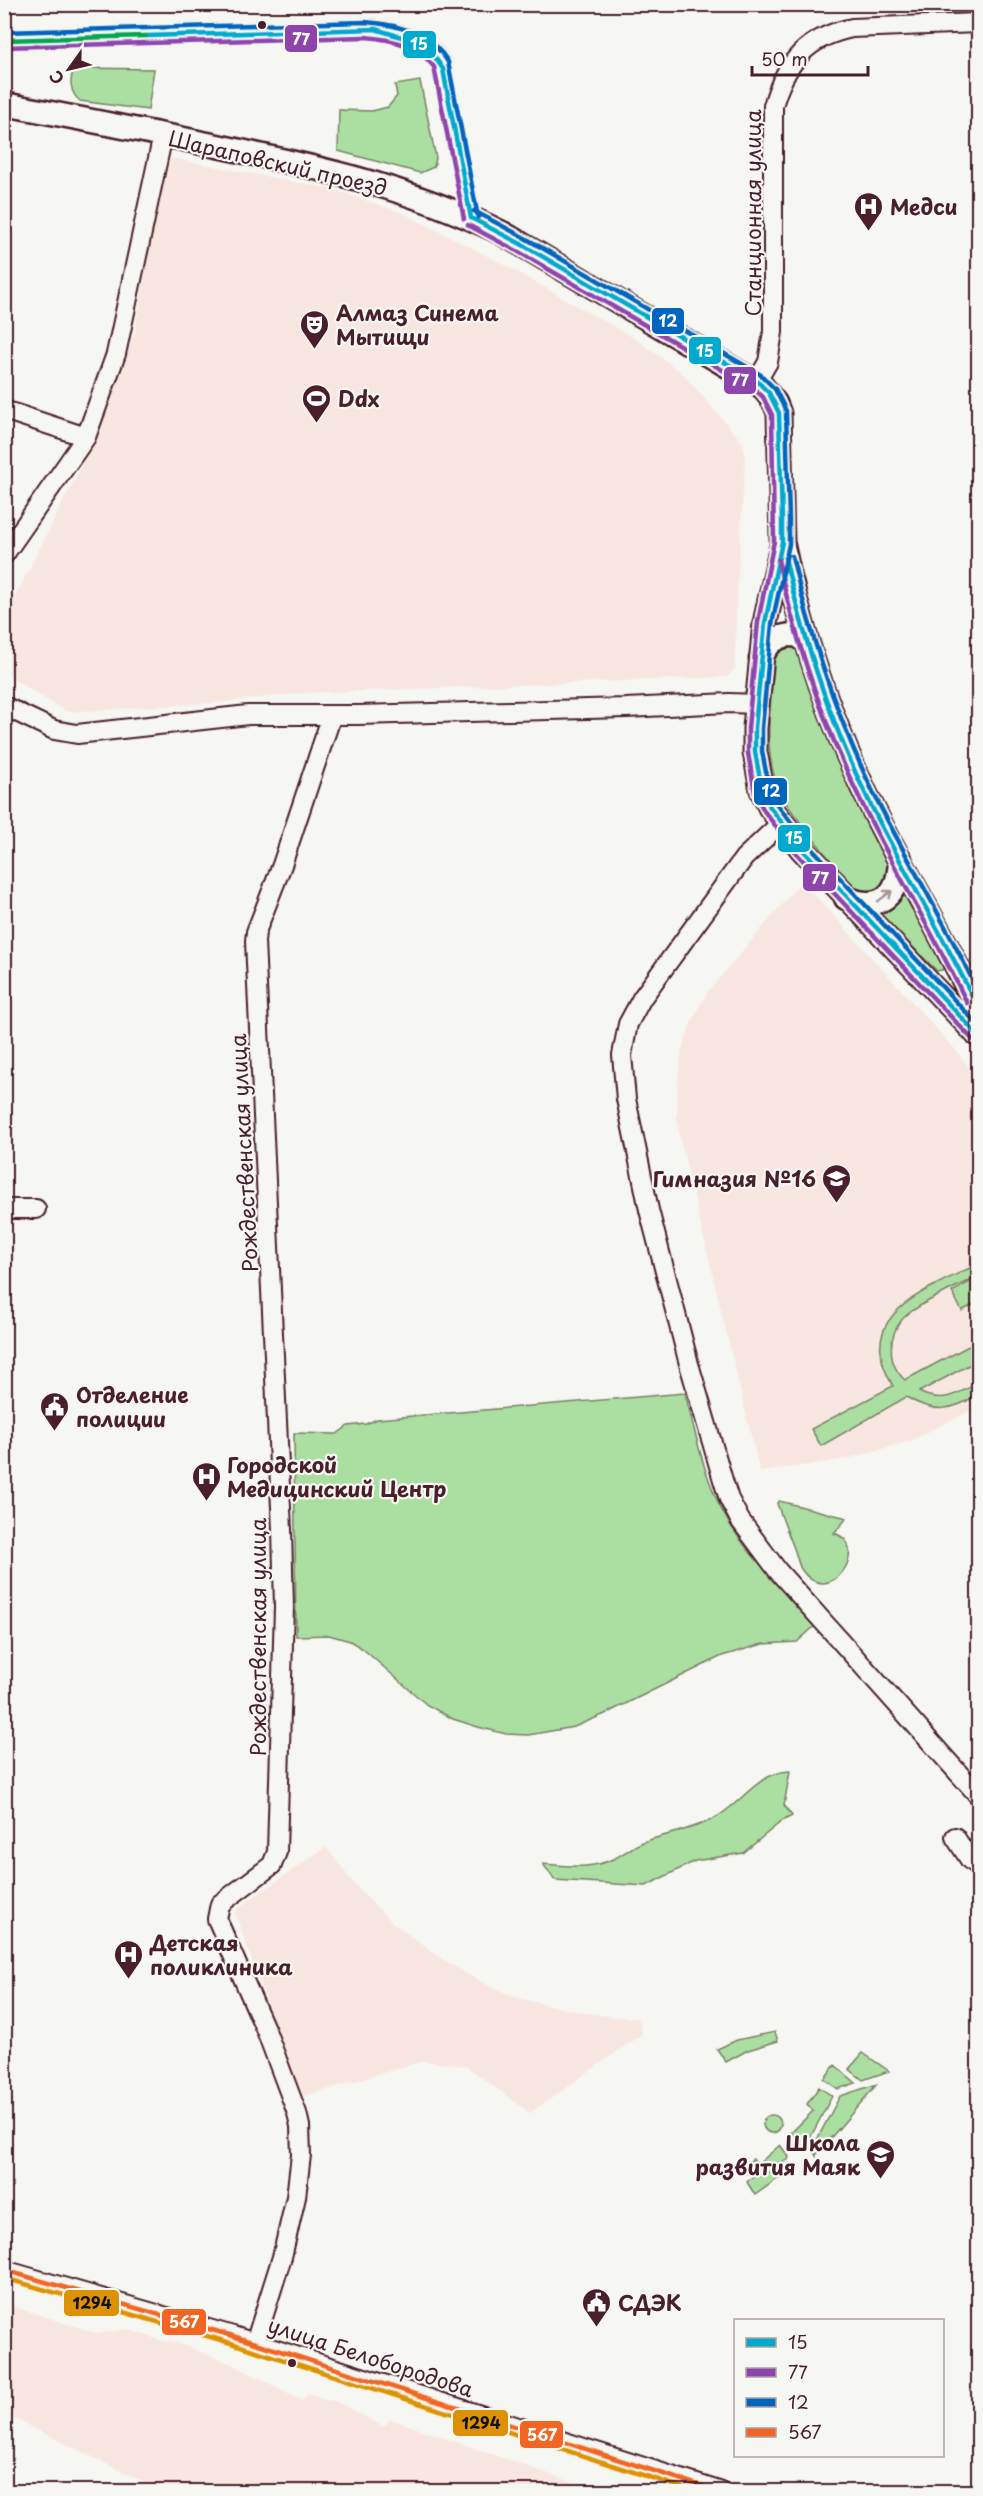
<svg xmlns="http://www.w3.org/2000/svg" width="983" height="2496" viewBox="0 0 983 2496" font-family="'Playpen Sans',sans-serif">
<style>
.built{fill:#f8e6e1}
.green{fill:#aadfa1;stroke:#7a7f66;stroke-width:1.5}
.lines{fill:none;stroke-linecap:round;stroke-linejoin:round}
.minor-casing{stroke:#4a1f2b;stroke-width:22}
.major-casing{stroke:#4a1f2b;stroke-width:27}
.minor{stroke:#f6f6f2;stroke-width:18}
.major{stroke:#f6f6f2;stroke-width:22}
.bus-1-casing{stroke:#f6f6f2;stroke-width:9}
.bus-2-casing{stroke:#f6f6f2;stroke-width:9}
.bus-3-casing{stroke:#f6f6f2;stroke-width:9}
.bus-4-casing{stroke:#f6f6f2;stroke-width:9}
.bus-5-casing{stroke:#f6f6f2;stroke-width:9}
.bus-6-casing{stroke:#f6f6f2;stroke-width:9}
.bus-1{stroke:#00a9ce;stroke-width:4.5}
.bus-2{stroke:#8e44ad;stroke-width:4.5}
.bus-3{stroke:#0065bd;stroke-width:4.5}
.bus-4{stroke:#f26522;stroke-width:4.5}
.bus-5{stroke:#dd9206;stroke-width:4.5}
.bus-6{stroke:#00a651;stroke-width:4.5}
.oneway{stroke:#a99598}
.bus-dot{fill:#4a1f2b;stroke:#f6f6f2;stroke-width:2}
.labels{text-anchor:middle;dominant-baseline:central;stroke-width:4.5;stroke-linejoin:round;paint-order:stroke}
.street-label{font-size:21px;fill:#4a1f2b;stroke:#f6f6f2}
.poi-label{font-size:21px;font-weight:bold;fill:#4a1f2b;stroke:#f6f6f2;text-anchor:start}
.line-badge{stroke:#f6f6f2;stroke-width:2}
.badge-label{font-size:16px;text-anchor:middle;font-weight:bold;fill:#fff}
.pale-badge-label{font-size:16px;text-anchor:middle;font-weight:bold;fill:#111}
</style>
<rect width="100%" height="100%" fill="#f6f6f2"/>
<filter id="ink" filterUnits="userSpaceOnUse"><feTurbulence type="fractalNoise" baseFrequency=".0167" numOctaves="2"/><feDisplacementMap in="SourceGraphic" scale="12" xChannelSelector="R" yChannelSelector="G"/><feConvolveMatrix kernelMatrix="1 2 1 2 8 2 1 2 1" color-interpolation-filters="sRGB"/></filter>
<g filter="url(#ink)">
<path class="built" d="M171,158L335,190L403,213L503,264L637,340L682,373L743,443L745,459L736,607L735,669L727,677L304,693L224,702L67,712L5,674L4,619L90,449L135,331L154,222Z
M802,881L960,1055L978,1082V1407L910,1441L846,1459L760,1472L680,1138L677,1117V1088L682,1050L691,1023L707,993Z
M326,1847L354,1884L391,1922L444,1960L467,1974L493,1988L521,1999L580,2012L615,2017L638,2018L642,2034L530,2113L466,2066L423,2061L301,2097L235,1913L238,1908Z
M5,2304L99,2334L126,2329L166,2342L170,2340L234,2365L303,2401L308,2394L324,2400L335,2401L384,2427L390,2419L598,2491H162L5,2414Z"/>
<path class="green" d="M74,68L154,69L148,110L80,101C70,93 69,80 74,68Z
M420,81L436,158L434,167L420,173L338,151L339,110L372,111L388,107L397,96L395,85Z
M797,644L892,860L888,884L871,894C848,888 839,870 824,852C811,835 796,819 785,801C759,759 771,703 775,656L780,648Z
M906,889L945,965L942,970L937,971L878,912C890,907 900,901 906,889Z
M978,1264V1276C957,1287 932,1297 912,1311C888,1327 884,1361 905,1380L978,1341V1360L919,1392C942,1404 958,1394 978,1383V1395C951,1411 935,1414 906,1397L821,1446L811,1429L893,1386C850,1314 927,1290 978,1264Z
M978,1277V1302L962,1311L952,1292Z
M685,1393C696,1435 704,1478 725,1516C747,1556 786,1590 817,1624L797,1642L763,1644L722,1656L605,1714L574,1727L528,1735L506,1734L478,1727L453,1719L427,1705L363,1649L350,1641L329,1635L296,1636L294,1433L337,1434L348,1426L366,1424L377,1419Z
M779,1501L847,1518L834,1533C873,1546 829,1611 801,1569C798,1563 797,1557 795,1551C789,1535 782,1519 777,1503Z
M790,1771L784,1805L792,1816L782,1821L743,1853L695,1861L646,1886L555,1880L543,1864C566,1866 593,1870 615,1858C625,1853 633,1846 643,1842C665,1834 692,1830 713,1819C741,1805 756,1773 790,1771Z
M775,2032L778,2041L748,2050L726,2062L717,2049L737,2040Z
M863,2053L889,2071L863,2080L849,2069Z
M835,2065L856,2083L838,2089L824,2079Z
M877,2084L816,2155V2156L812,2149L840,2096Z
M819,2087L832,2096L807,2144L791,2133L813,2111L807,2104Z
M763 2124a9 9 0 1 1 18 0a9 9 0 1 1-18 0Z
M780,2145L789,2157L788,2160L743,2174L740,2169L753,2159L758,2164Z
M790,2164L797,2165L755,2195L747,2182L751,2178Z"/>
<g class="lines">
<defs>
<path id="minor" d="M4,40L365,29C391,30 428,40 441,64L471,218
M757,381L768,362L773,332V106C785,63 807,37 852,28L978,23
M4,410L86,437
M4,555L86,437L116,354L163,135
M4,706L54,730L77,734L248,715H358L626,708L729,703L757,704
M781,823L744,858L642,998L628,1024L622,1055L626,1099L649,1210L689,1364L723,1480L729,1499L740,1520L778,1571L978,1795
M4,1209H36
M955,1837L970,1860L978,1865
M4,2270L233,2336L722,2492
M255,2343L282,2257L296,2197L301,2155L300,2126L297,2113L267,2033L217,1919L220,1904L272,1865L277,1852L284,1607L282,1530L255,941L256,932L282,865L332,715"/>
<path id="major" d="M4,104C67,116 130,128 193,141C303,164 400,183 502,233L762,386L775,403L779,413L782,542C802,640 835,736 881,825C913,887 950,947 978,1011
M781,549L765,623L755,728V752L762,790L770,807L802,849L978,1035
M761,659C767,642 779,634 797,635L807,642
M846,898C880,912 899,896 900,859"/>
</defs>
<use href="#minor" class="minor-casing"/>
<use href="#major" class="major-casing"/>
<use href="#minor" class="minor"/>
<use href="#major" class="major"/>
<defs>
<path id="bus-1" d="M146,36L375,29L415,41L432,53L443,69L471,218
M471,218L521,244L757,381L769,393L779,413L782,520V542L765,623L755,728V752L762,790L770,807L802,849L978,1035
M785,558C804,640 829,719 866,795C899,864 941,930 974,1000"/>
<path id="bus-2" d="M4,47L365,37C391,39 418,45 434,67L464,219
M468,225L517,251L752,387L763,397L772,415L774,541L758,622L748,728V753L755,793L764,811L797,854L973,1040
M778,560C796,642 822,721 859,797C892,867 934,933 967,1003"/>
<path id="bus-3" d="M4,32L365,22C397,24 431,33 448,62L478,217
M474,211L525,238L761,375L775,389L786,411L789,520V544L772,624L762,728V751L769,788L776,803L808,844L978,1025
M792,556C811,638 837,718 874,794C907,861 947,924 978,992"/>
<path id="bus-4" d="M4,2270L233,2336L720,2492"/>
<path id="bus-5" d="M4,2278L231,2343L696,2492"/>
<path id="bus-6" d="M4,40L146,36"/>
</defs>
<use href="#bus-1" class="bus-1-casing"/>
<use href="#bus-2" class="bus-2-casing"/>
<use href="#bus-3" class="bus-3-casing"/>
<use href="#bus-4" class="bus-4-casing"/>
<use href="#bus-5" class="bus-5-casing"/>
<use href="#bus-6" class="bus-6-casing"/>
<use href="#bus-1" class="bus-1"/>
<use href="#bus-2" class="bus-2"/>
<use href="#bus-3" class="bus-3"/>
<use href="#bus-4" class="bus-4"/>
<use href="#bus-5" class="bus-5"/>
<use href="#bus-6" class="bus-6"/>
</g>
<defs><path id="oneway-shaft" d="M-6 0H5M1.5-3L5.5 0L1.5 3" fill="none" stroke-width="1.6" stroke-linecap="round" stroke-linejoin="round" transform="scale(1.5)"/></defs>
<use class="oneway" href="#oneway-shaft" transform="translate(885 896) rotate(-37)"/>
</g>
<defs>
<symbol id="hospital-pin" viewBox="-11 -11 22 30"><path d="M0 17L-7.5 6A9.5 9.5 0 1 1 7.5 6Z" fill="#4a1f2b" stroke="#f6f6f2"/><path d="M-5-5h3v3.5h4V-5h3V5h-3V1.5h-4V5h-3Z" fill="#fff"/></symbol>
<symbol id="theatre-pin" viewBox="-11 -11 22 30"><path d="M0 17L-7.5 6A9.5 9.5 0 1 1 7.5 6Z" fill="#4a1f2b" stroke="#f6f6f2"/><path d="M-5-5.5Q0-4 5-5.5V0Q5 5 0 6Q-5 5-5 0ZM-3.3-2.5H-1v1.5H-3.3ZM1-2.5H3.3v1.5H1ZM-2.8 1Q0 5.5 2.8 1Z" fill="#fff"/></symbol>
<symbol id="stadium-pin" viewBox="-11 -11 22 30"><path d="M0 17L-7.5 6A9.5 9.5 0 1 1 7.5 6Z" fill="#4a1f2b" stroke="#f6f6f2"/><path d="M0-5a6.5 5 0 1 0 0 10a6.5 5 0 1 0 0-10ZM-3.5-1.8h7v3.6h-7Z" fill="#fff"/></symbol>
<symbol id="school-pin" viewBox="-11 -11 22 30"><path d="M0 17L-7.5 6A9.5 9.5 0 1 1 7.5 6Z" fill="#4a1f2b" stroke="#f6f6f2"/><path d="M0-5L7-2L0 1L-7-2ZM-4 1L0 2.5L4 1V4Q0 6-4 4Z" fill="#fff"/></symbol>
<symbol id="civic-pin" viewBox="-11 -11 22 30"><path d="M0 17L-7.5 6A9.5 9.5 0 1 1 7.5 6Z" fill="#4a1f2b" stroke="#f6f6f2"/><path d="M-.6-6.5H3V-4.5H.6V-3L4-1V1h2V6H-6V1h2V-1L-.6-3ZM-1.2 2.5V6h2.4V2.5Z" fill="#fff"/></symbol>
</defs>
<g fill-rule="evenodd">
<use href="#hospital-pin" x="852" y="190" width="33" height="45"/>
<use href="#theatre-pin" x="298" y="308" width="33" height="45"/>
<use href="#stadium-pin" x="300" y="382" width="33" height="45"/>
<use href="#school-pin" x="820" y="1162" width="33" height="45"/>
<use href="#civic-pin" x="38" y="1390" width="33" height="45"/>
<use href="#hospital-pin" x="190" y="1460" width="33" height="45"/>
<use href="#hospital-pin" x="112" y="1938" width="33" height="45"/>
<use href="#school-pin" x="864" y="2138" width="33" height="45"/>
<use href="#civic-pin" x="580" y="2286" width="33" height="45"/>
</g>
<g class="bus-dot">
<circle cx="262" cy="25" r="5"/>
<circle cx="292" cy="2363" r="5"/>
</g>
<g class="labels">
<g class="street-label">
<text transform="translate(278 162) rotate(13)">Шараповский проезд</text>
<text transform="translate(752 213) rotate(-90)">Станционная улица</text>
<text transform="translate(243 1153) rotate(-93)">Рождественская улица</text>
<text transform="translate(257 1637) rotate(-90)">Рождественская улица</text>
<text transform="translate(371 2356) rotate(18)">улица Белобородова</text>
</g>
<g class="poi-label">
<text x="890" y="206">Медси</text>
<text x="336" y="312">Алмаз Синема<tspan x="336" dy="24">Мытищи</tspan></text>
<text x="338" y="398">Ddx</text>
<text x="816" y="1178" text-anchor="end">Гимназия №16</text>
<text x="76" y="1394">Отделение<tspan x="76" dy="24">полиции</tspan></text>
<text x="227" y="1464">Городской<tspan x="227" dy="24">Медицинский Центр</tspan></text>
<text x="150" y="1942">Детская<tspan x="150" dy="24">поликлиника</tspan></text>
<text x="860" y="2142" text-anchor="end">Школа<tspan x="860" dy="24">развития Маяк</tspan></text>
<text x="618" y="2302">СДЭК</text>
</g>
</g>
<g class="line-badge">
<rect x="284" y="24" width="34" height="29" rx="6" fill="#8e44ad"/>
<rect x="402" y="30" width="35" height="29" rx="6" fill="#00a9ce"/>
<rect x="651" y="307" width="34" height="28" rx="6" fill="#0065bd"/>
<rect x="688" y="336" width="34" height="29" rx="6" fill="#00a9ce"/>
<rect x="723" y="366" width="34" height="29" rx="6" fill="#8e44ad"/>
<rect x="753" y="777" width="35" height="29" rx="6" fill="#0065bd"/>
<rect x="777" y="824" width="34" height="29" rx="6" fill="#00a9ce"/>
<rect x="802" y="863" width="35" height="29" rx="6" fill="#8e44ad"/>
<rect x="63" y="2289" width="57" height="28" rx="6" fill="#dd9206"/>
<rect x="161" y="2308" width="46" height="28" rx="6" fill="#f26522"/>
<rect x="452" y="2409" width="57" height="28" rx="6" fill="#dd9206"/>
<rect x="519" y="2420" width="45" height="29" rx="6" fill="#f26522"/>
</g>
<g class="badge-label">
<text x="301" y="45">77</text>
<text x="419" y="50">15</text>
<text x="668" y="327">12</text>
<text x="705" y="357">15</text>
<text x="740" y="386">77</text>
<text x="771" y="797">12</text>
<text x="794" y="844">15</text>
<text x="820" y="884">77</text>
<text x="184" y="2328">567</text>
<text x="542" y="2441">567</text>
</g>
<g class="pale-badge-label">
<text x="92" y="2309">1294</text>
<text x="481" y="2429">1294</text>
</g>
<rect width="983" height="2496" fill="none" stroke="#f6f6f2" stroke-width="24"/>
<rect x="12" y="12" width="959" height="2472" fill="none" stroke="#4a1f2b" stroke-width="2" filter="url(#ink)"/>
<rect x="734" y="2319" width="210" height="138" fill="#f6f6f2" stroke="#b1a0a2" stroke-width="1.5"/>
<rect x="746" y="2338" width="30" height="9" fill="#00a9ce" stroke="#b1a0a2" stroke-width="1.5"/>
<text x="788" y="2349" font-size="18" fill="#4a1f2b">15</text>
<rect x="746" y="2368" width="30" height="9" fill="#8e44ad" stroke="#b1a0a2" stroke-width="1.5"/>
<text x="788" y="2379" font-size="18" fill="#4a1f2b">77</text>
<rect x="746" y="2398" width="30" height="9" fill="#0065bd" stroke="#b1a0a2" stroke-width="1.5"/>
<text x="788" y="2409" font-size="18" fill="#4a1f2b">12</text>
<rect x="746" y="2428" width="30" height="9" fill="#f26522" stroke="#b1a0a2" stroke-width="1.5"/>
<text x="788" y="2439" font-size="18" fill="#4a1f2b">567</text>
<g transform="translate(69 69) rotate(236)" stroke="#f6f6f2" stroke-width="4.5" paint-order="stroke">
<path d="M0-4.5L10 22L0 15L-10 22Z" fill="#4a1f2b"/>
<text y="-9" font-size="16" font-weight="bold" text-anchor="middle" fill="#4a1f2b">С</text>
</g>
<path d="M752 66v9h116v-9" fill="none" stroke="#4a1f2b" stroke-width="3"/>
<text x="761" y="66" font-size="18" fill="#4a1f2b" stroke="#f6f6f2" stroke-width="4.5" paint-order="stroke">50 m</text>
</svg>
